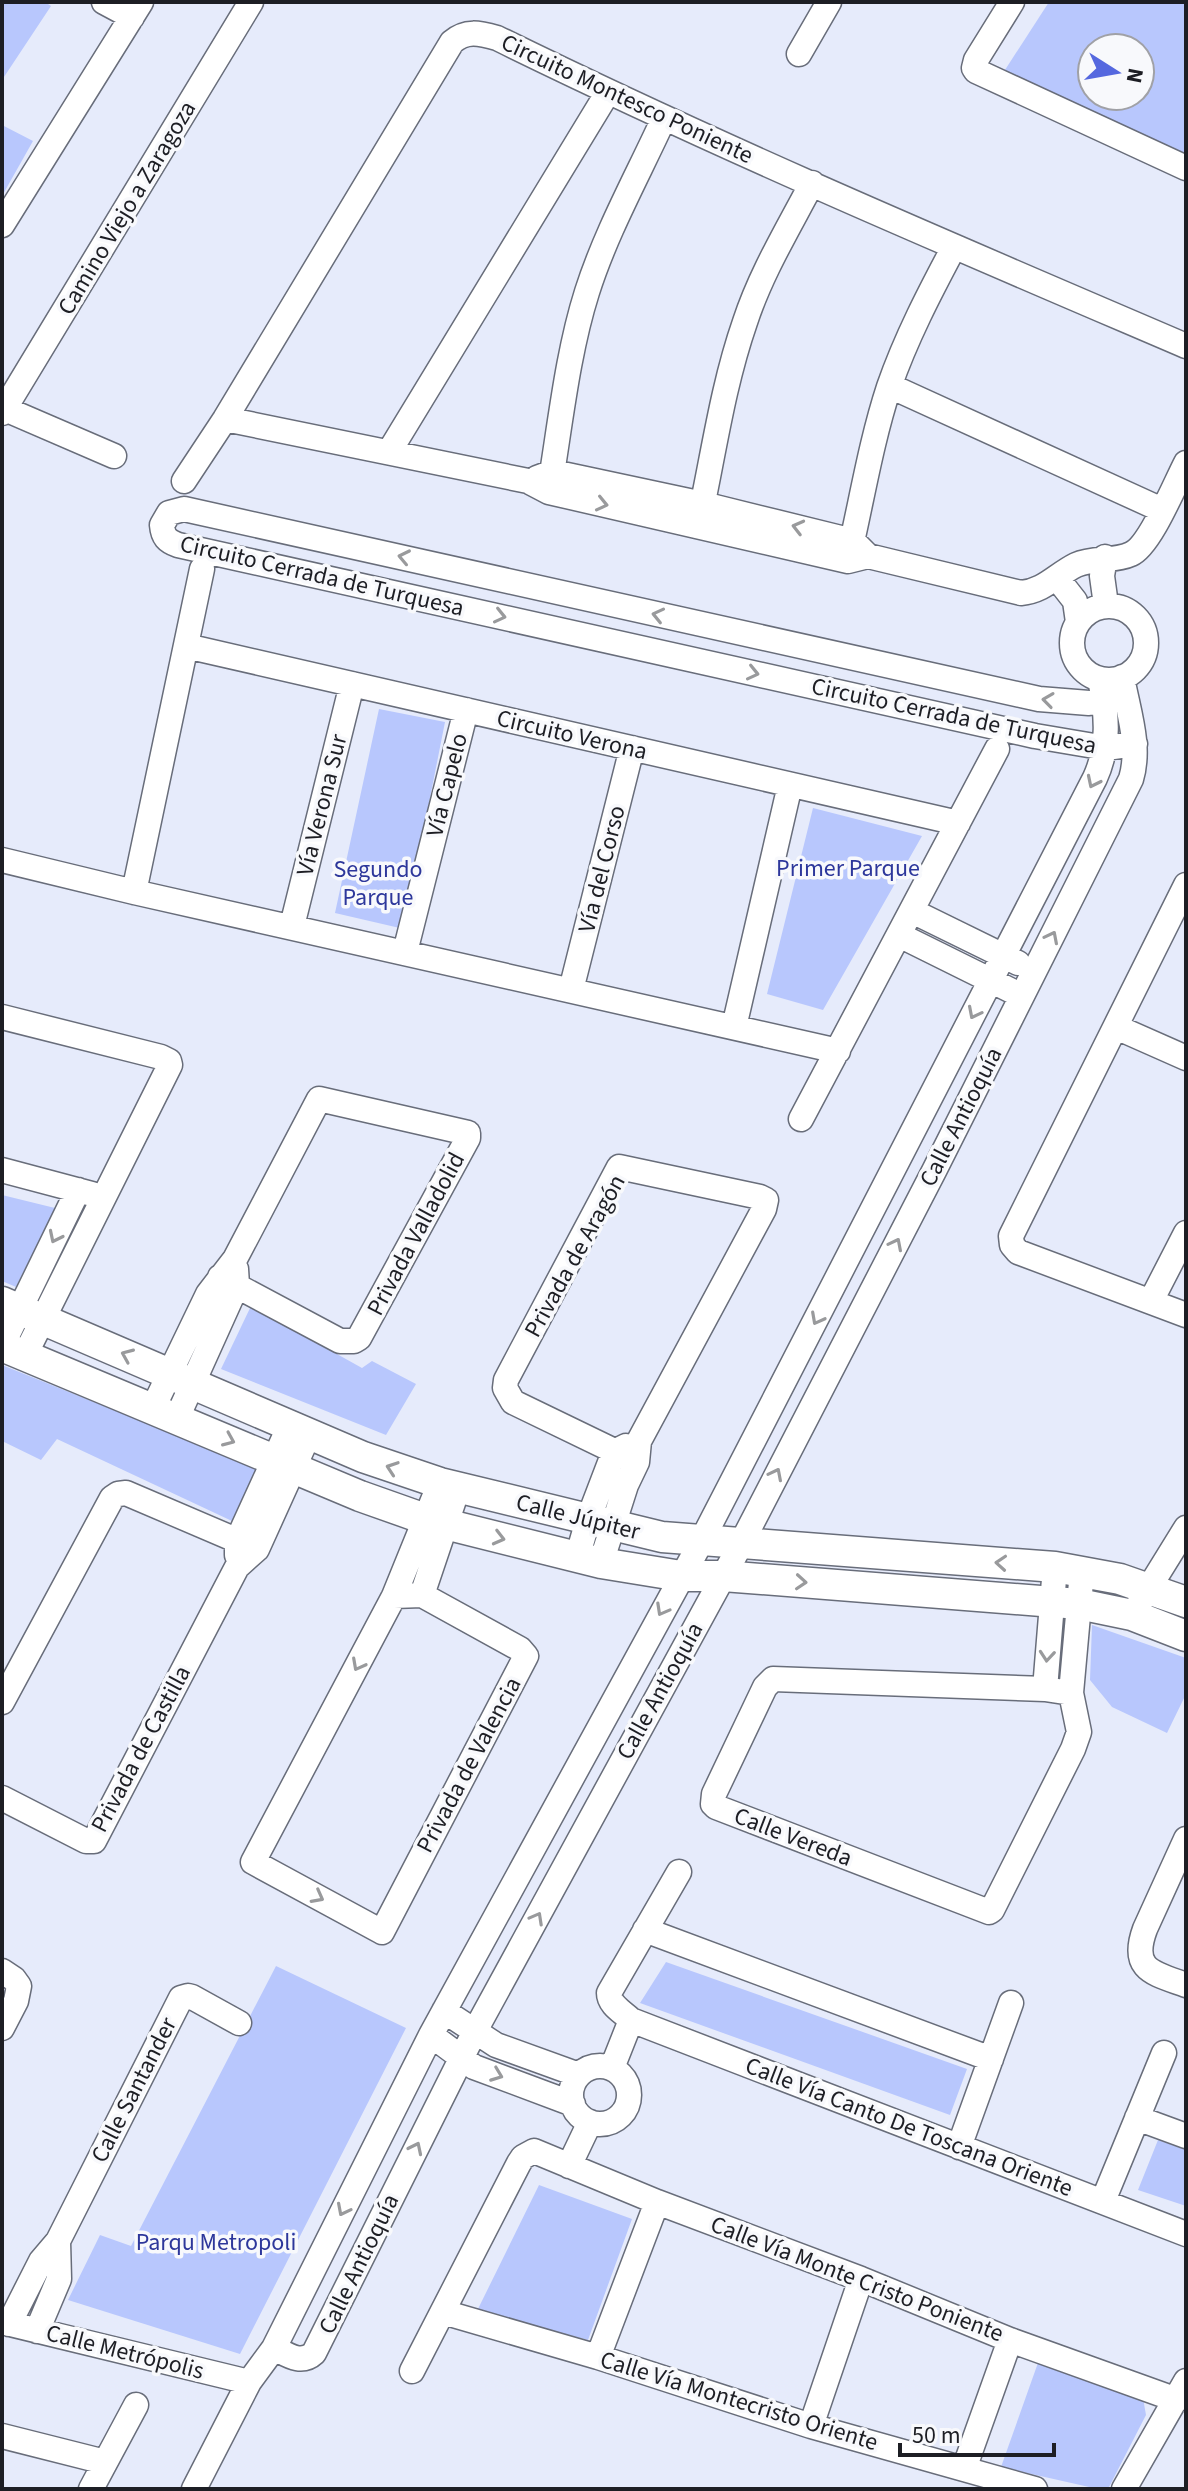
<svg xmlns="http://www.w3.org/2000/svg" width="1188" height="2491" viewBox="0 0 1188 2491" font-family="'Source Sans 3',sans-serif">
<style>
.green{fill:#b8c7fd;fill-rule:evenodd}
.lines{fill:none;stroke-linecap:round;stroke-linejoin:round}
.minor-casing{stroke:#686d7a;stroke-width:27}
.major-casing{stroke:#686d7a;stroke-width:33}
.minor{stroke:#fff;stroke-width:24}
.major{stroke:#fff;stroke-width:30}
.oneway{stroke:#999a9c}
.labels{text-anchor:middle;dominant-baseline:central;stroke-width:7;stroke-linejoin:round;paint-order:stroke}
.street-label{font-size:24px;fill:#1d1e24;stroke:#f8f9fc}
.park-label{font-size:24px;fill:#2d379b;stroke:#f8f9fc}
</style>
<rect width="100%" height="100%" fill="#e6ebfb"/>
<path class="green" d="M2,2H45L51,6L2,80Z
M1049,2H1186V158L1003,73ZM1092,48H1140V96H1092Z
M2,125L33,141L2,196Z
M379,709L445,722L404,929L335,913Z
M813,808L922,836L823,1010L767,994Z
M2,1195L55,1208L16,1287L2,1281Z
M251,1306L362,1368L372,1361L416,1384L386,1435L221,1369Z
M2,1365L260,1469L232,1521L57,1439L41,1460L2,1441Z
M1092,1625L1186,1658V1694L1167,1733L1112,1707L1090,1680Z
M666,1962L967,2069L950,2115L640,2003Z
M276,1966L406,2028L240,2354L68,2300L100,2235L131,2246Z
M1158,2140L1186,2150V2206L1138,2190Z
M539,2185L632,2219L588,2340L477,2311Z
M1039,2360L1143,2398L1146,2415L1108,2489H1098L1001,2467Z"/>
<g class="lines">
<defs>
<path id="minor" d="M104,2L132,17
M1012,2L976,60L974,68L976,71L1186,168
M799,54L829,2
M2,225L141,2
M890,386L1162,510
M5,409L114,456
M2,413L251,2
M225,419L528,481L549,492L848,561L868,556L1021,593C1044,591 1056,575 1076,565C1094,557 1114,562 1131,554C1150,546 1175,484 1186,463
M389,452L608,92
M537,478L553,472L703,504L853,541L868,556
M184,481L225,419L452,42C466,30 479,33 497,38C723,149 955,247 1186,346
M549,492C560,427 567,355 587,292C606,232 638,175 664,118
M698,526C713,458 722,388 745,322C761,273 788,229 812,183
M849,555C862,499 871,442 889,387C906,338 930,292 954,247
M1105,557L1102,576L1106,605
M1057,578L1075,601L1078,622
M1072 643a37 37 0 1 1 74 0a37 37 0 1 1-74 0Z
M186,646L958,823
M1126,697L1089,703L1039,699L184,509L169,513L162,525C163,537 167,541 178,545L1035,736L1106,748L1135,744
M2,860L134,892L838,1051
M1186,885L1011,1236L1012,1245L1018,1252L1186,1315
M134,892L202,569
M912,911L1018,963
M292,926L352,684
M899,935L1022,996
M405,952L466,710
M571,990L632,748
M2,1017L161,1057L169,1061L170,1065L25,1355
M734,1027L790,785
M1116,1027L1186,1058
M801,1119L997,749
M2,1170L92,1194
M1151,1301L1186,1233
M2,1346L78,1190
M153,1408L208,1294L235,1259L319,1099L468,1133V1138L359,1338L354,1341H340L220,1277
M177,1418L237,1285L236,1269
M237,1555V1541L290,1425
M577,1558L588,1520L614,1452L626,1446
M601,1563L626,1485L637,1462L639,1441L764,1209L766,1200L760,1197L619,1167L506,1380L505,1388L513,1402L637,1462
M422,1595L458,1488
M394,1596L422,1595L520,1649L526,1656L382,1932L253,1862L394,1596L440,1483
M1139,1604L1186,1528
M1045,1689L1055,1567
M1071,1693L1045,1689L773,1679L765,1687L714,1794L713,1804L716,1807L989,1912L992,1910L1073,1749L1079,1732L1071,1693L1082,1571
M2,1702L112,1498L118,1494L126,1493L257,1549
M2,1798L86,1841H94L237,1567L257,1549L309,1434
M1186,1839L1145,1929C1130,1970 1153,1973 1186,1985
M679,1872L609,1993C609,2005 623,2012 631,2020L1186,2234
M645,1930L991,2059
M2,1971L14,1979L19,1986L16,2001L2,2028
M444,2011L496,2045L579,2075
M431,2035L474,2067L573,2104
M571 2095a29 29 0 1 1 58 0a29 29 0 1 1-58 0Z
M612,2068L631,2020
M1137,2118L1186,2136
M959,2147L1011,2003
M569,2166L590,2122
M1103,2201L1164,2053
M443,2312L598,2357L811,2426L1035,2489
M2,2322L249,2382
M9,2324L41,2261L58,2241L181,1998L188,1996L192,1997L239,2023
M37,2331L59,2279L58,2241
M274,2348C288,2355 301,2365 314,2353L475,2031L741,1544L934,1171L1131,779C1141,746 1128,711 1122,677
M598,2357L657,2202
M412,2371L519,2163L523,2157L534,2151L657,2202L861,2279L1010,2340L1177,2400
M811,2426L861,2279
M2,2436L105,2462
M964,2469L1010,2340
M91,2489L136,2405
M194,2489L249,2382L274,2348L431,2035L701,1542L1095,778C1110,745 1107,714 1100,679
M1124,2489L1186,2381"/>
<path id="major" d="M2,1302L363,1457L440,1483L662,1537L1055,1567L1120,1579L1186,1602
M2,1346L360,1496L425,1519L601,1563L681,1576H723L1079,1604L1132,1615L1186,1636"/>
</defs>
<use href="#minor" class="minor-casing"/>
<use href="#major" class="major-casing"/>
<use href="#minor" class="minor"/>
<use href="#major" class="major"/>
</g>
<defs><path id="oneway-chevron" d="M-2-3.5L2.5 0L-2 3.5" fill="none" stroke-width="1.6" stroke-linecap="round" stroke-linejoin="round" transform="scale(2)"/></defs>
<g class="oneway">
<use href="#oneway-chevron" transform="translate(602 504) rotate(13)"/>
<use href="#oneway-chevron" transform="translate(798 527) rotate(-166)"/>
<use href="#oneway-chevron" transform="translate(404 557) rotate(-168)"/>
<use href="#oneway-chevron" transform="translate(658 615) rotate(-167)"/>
<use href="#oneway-chevron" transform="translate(500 616) rotate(13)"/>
<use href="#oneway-chevron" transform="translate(753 673) rotate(13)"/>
<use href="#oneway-chevron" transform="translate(1048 700) rotate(-172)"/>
<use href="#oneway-chevron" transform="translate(1093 782) rotate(116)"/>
<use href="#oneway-chevron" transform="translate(1052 937) rotate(-63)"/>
<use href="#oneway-chevron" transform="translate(974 1013) rotate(117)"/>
<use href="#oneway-chevron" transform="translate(55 1237) rotate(116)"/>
<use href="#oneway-chevron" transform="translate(896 1244) rotate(-63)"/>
<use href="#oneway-chevron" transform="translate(817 1319) rotate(118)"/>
<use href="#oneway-chevron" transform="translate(127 1355) rotate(-157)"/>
<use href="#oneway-chevron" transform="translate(229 1440) rotate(23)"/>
<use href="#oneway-chevron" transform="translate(392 1468) rotate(-161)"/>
<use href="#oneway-chevron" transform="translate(776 1474) rotate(-63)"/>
<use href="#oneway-chevron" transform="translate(499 1538) rotate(14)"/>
<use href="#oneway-chevron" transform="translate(1001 1563) rotate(-176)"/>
<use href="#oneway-chevron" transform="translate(801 1582) rotate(4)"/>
<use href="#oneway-chevron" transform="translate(662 1610) rotate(119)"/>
<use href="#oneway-chevron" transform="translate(1047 1656) rotate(95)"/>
<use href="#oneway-chevron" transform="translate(358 1665) rotate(118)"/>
<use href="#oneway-chevron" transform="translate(318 1897) rotate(28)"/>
<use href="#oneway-chevron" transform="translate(537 1918) rotate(-61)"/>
<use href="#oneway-chevron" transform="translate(497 2075) rotate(21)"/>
<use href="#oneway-chevron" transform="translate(416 2148) rotate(-64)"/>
<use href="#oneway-chevron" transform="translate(343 2210) rotate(117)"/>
</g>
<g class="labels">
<g class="street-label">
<text transform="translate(627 99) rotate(25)">Circuito Montesco Poniente</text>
<text transform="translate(127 208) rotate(-59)">Camino Viejo a Zaragoza</text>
<text transform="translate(322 576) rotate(13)">Circuito Cerrada de Turquesa</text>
<text transform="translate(954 716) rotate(12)">Circuito Cerrada de Turquesa</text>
<text transform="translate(572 735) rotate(13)">Circuito Verona</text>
<text transform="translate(447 785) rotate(-76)">Vía Capelo</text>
<text transform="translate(322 805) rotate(-76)">Vía Verona Sur</text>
<text transform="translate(602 869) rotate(-76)">Vía del Corso</text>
<text transform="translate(961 1117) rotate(-63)">Calle Antioquía</text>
<text transform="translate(416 1234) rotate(-62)">Privada Valladolid</text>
<text transform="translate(575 1256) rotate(-61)">Privada de Aragón</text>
<text transform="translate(578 1517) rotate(14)">Calle Júpiter</text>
<text transform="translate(660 1691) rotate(-61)">Calle Antioquía</text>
<text transform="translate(141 1749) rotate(-62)">Privada de Castilla</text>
<text transform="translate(469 1765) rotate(-62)">Privada de Valencia</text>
<text transform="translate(793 1837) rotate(21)">Calle Vereda</text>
<text transform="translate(134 2090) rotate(-63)">Calle Santander</text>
<text transform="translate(909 2127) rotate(21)">Calle Vía Canto De Toscana Oriente</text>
<text transform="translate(359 2264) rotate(-64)">Calle Antioquía</text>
<text transform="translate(857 2279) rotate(21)">Calle Vía Monte Cristo Poniente</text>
<text transform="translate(125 2352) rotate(14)">Calle Metrópolis</text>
<text transform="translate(739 2401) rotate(17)">Calle Vía Montecristo Oriente</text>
</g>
<g class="park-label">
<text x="848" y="868">Primer Parque</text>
<text x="378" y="869">Segundo<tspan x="378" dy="28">Parque</tspan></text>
<text x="216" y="2242">Parqu Metropoli</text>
</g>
</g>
<rect width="1188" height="2491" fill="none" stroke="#1d1e24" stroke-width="8"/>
<g transform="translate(1116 72) rotate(101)"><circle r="38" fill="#f8f9fc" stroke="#a0a1a6" stroke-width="2"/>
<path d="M0-6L14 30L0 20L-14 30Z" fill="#5568df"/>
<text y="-12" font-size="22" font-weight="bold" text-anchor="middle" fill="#1d1e24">N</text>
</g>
<path d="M900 2443v12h154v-12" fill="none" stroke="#1d1e24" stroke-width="4"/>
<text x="912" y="2443" font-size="24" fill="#1d1e24" stroke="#f8f9fc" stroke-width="6" paint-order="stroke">50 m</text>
</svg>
